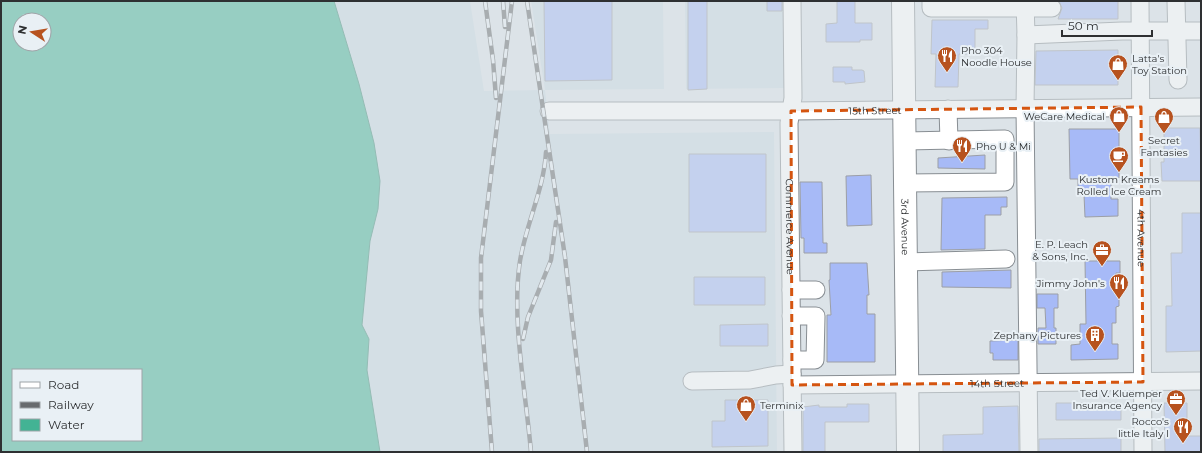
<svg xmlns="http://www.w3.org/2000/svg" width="1202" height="453" viewBox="0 0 1202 453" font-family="Montserrat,sans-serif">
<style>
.built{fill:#cbd9e3}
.water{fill:#43b394;stroke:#3d8c77;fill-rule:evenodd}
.building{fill:#a7baf7;stroke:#9c9fa6}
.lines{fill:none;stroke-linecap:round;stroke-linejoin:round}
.minor-casing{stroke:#888e93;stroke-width:19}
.major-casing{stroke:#888e93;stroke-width:24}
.minor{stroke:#fff;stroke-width:17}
.major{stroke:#fff;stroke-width:22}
.rail-casing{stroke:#686b6e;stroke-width:4.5}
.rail{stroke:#e9f0f5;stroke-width:3;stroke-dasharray:9;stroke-linecap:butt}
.marked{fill:none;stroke:#d55510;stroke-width:3;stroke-dasharray:8 5;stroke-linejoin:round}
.labels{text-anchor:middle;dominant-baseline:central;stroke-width:4;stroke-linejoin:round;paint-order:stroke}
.poi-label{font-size:10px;fill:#2e3032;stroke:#e9f0f5;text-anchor:end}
.street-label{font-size:10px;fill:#2e3032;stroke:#e9f0f5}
</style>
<rect width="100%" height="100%" fill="#dce3e8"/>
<path class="built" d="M334,1H470L484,91L545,90L531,1H663L664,89L545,90L550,134L774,132L777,452H380L367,370L369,339L362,325L370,241L378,209L374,143L359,84Z
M685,1H784L785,88L686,89Z"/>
<path class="water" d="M1,1H334L359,84L374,143L380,181L378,209L370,241L362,325L369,339L367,370L380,452H1ZM20,20H44V44H20ZM13,370H141V440H13Z"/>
<path class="building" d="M544,1H612V80L545,81Z
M688,1H707V89L688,90Z
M767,1H782V11H767Z
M837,1H855V23H872V40H860V42H826V24L837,23Z
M1059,1H1118V19H1058L1062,8Z
M932,20H988V29H975V54H959L958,87H935L936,54H931Z
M1118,50V85H1035L1036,51Z
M833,67H852V70H862L864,71L865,82L845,84V82H833Z
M1164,128H1200L1201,181H1162L1161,162H1164Z
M1069,129H1119V178H1111V199H1118V216L1085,217L1084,195H1078V179H1070Z
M689,154H766V232H689Z
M985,155V169L938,168V158Z
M871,175L872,225L847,226L846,176Z
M800,182H822L823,243H827V253H804V238H801Z
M1007,197V207H1001V215H985V249L941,250L942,198Z
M1182,213H1201V351L1166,352V306H1172L1171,253H1182Z
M1085,261H1120V273H1116V294H1119V306L1116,307V323H1112V344H1118V359L1071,360V345L1080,344V324H1086Z
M830,263H867L869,295H867V314H875V362H827V315H831L829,280H830Z
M1011,270V288L942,287V272Z
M694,277H765V305H694Z
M1037,294H1058V308H1054V328H1056V344H1038V328H1046L1045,308H1037Z
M768,324V346H720V325Z
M1018,340V360H993V353H990V341Z
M725,400H768V446L712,447V421H725Z
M1056,403H1121V420H1056Z
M1164,403H1187V436H1201V452H1165Z
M847,404H869V422H825V452H803V407L819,405V407H847Z
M1018,406L1019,452H943V435L983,434V407Z
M1121,438V452H1039V439Z"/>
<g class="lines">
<defs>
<g id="minor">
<path id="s1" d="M792,1L793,98L789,123L793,452"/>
<path d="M931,1V8H1052"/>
<path d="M1025,1L1026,35L1025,108L1029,452"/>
<path id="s2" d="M1140,1L1143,452"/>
<path d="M1176,1L1178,80"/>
<path d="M1026,35L1122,31H1201"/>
<path d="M948,109L949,141"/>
<path id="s3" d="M549,111H791L1201,107"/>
<path d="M905,141L1005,139V182L905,183"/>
<path d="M906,262L1006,259"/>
<path d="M791,290H816"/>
<path d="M791,316H816L815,360H792"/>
<path d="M692,381L750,380L776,375L792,374"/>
<path id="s4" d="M792,385L1201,381"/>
</g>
<g id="major">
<path id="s5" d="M903,1L908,452"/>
</g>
</defs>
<use href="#minor" class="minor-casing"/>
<use href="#major" class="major-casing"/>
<use href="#minor" class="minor"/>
<use href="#major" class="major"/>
<defs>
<path id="rail" d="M485,1L493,60L496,98
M503,1L505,27
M527,1L565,257L587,452
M523,339L528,317L551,260L556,222
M492,452L481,311V258L512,1
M531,452C526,393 511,319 520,261C526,224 544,189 546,152"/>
</defs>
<use href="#rail" class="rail-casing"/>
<use href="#rail" class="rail"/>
</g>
<path d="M0 0H1202V453H0ZM1141,107L1143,382L792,385L791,111Z" fill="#dce3e8" fill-opacity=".55" fill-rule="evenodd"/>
<path class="marked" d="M1141,107L1143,382L792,385L791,111Z"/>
<defs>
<symbol id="restaurant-pin" viewBox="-11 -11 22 30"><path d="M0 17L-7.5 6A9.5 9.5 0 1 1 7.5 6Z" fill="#b7521f" stroke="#e9f0f5"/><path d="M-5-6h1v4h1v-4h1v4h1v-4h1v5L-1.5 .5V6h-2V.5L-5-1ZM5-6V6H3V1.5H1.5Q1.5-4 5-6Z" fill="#fff"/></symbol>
<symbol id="shop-pin" viewBox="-11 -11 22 30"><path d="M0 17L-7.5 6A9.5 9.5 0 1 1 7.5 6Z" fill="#b7521f" stroke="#e9f0f5"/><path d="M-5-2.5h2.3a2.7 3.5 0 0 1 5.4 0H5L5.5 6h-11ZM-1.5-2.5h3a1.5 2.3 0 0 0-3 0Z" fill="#fff"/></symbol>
<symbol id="cafe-pin" viewBox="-11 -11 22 30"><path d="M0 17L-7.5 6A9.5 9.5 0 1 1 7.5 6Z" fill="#b7521f" stroke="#e9f0f5"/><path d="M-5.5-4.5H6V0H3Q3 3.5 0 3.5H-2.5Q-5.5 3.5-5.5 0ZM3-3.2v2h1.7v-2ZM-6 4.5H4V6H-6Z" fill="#fff"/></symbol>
<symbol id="office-pin" viewBox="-11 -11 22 30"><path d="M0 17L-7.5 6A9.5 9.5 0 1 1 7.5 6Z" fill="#b7521f" stroke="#e9f0f5"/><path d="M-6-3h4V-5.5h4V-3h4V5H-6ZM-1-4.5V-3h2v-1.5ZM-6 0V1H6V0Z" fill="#fff"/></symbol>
<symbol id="building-pin" viewBox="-11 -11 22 30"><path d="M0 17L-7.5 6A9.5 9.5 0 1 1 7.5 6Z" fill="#b7521f" stroke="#e9f0f5"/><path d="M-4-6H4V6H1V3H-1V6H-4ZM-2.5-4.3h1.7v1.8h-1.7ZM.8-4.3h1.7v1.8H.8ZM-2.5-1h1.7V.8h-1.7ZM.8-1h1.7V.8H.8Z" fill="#fff"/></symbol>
</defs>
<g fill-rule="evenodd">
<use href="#restaurant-pin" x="936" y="45" width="22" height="30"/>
<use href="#shop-pin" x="1107" y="53" width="22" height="30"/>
<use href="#shop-pin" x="1108" y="105" width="22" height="30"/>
<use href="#shop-pin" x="1153" y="106" width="22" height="30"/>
<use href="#restaurant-pin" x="951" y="135" width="22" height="30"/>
<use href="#cafe-pin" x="1108" y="145" width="22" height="30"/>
<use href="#office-pin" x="1091" y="239" width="22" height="30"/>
<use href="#restaurant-pin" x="1108" y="272" width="22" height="30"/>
<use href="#building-pin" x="1084" y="324" width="22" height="30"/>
<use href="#office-pin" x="1165" y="388" width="22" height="30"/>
<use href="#shop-pin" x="735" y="394" width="22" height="30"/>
<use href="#restaurant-pin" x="1172" y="416" width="22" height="30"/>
</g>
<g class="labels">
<g class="poi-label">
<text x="961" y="50" text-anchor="start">Pho 304<tspan x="961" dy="12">Noodle House</tspan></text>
<text x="1132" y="58" text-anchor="start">Latta's<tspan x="1132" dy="12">Toy Station</tspan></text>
<text x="1105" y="116">WeCare Medical</text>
<text x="1164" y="140" text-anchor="middle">Secret<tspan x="1164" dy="12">Fantasies</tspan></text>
<text x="976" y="146" text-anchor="start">Pho U &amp; Mi</text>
<text x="1119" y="179" text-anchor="middle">Kustom Kreams<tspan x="1119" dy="12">Rolled Ice Cream</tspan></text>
<text x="1088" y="244">E. P. Leach<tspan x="1088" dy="12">&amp; Sons, Inc.</tspan></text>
<text x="1105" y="283">Jimmy John's</text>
<text x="1081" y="335">Zephany Pictures</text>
<text x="1162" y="393">Ted V. Kluemper<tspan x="1162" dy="12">Insurance Agency</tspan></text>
<text x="760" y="405" text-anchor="start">Terminix</text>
<text x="1169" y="421">Rocco's<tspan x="1169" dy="12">little Italy I</tspan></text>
</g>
<g class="street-label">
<text stroke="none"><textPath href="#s3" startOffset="326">15th Street</textPath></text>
<text stroke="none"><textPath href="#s1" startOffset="226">Commerce Avenue</textPath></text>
<text stroke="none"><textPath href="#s5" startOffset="226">3rd Avenue</textPath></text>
<text stroke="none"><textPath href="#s2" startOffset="237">4th Avenue</textPath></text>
<text stroke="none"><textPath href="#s4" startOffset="205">14th Street</textPath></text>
</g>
</g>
<rect width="1202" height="453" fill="none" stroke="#2e3032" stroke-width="4"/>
<rect x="12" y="369" width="130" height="72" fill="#e9f0f5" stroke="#9ea3a7"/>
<rect x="20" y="382" width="20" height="6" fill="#ffffff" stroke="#9ea3a7"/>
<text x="48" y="389" font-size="12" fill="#2e3032">Road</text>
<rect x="20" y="402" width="20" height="6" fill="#686b6e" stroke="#9ea3a7"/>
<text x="48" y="409" font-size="12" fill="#2e3032">Railway</text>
<rect x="20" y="419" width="20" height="12" fill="#43b394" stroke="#9ea3a7"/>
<text x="48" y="429" font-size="12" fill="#2e3032">Water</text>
<g transform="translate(32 32) rotate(282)"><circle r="19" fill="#e9f0f5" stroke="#9ea3a7"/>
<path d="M0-3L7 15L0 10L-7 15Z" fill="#b7521f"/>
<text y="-6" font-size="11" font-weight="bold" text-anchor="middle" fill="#2e3032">N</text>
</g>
<path d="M1062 30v6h90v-6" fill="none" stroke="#2e3032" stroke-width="2"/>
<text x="1068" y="30" font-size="12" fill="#2e3032" stroke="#e9f0f5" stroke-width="3" paint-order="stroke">50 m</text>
</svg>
